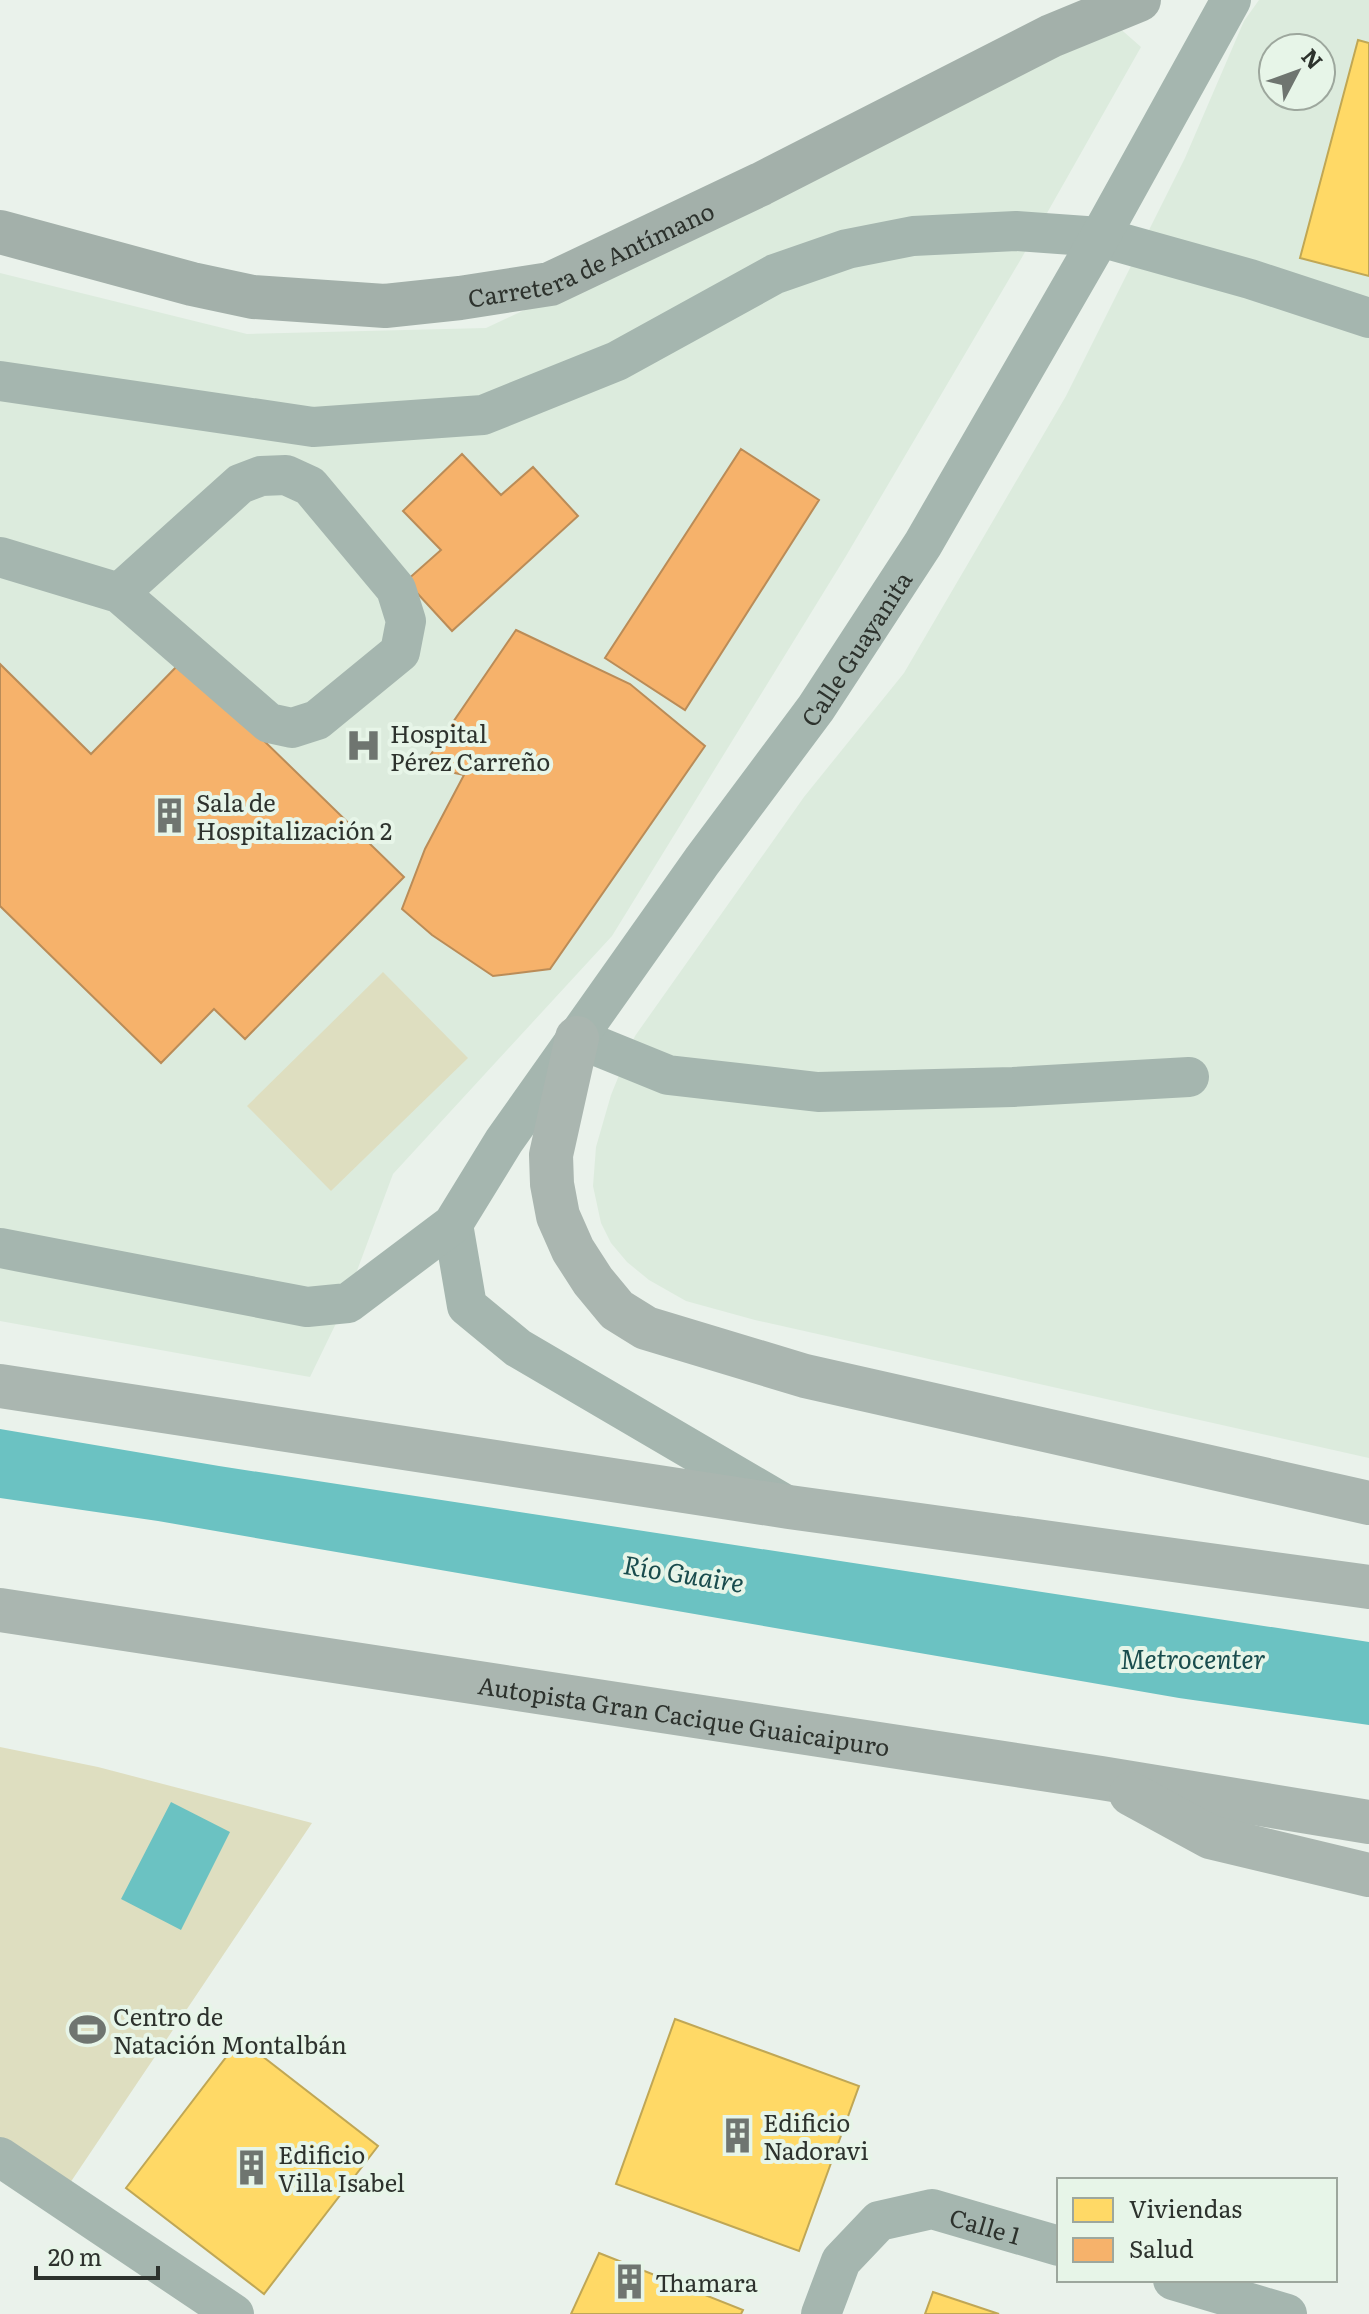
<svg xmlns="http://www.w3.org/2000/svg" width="1369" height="2314" viewBox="0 0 1369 2314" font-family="Literata,serif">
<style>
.built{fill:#dcebdd;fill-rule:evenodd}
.green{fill:#dedec0}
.water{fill:#6bc2c2}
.homes{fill:#ffd966;stroke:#c0a755;stroke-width:2}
.health{fill:#f6b26b;stroke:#ba8c58;stroke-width:2}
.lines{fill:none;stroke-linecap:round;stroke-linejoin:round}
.minor{stroke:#a5b6af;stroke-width:40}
.major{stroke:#a3b0aa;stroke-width:44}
.highway{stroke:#aab6b0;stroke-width:44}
.labels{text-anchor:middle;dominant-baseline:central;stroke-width:8;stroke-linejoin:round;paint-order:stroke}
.street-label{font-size:24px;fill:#2d322d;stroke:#e7f5e8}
.poi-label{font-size:24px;fill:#2d322d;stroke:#e7f5e8;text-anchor:start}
.water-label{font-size:26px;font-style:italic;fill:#194c4d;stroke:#e7f5e8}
</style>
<rect width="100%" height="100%" fill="#eaf2eb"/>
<path class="built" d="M1259,0H1369V1458L755,1320L686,1301L649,1280L627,1262L611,1243L601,1223L593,1186L596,1147L611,1095L635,1036L804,797L904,673L1066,396L1185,158L1244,21ZM1273,48H1321V96H1273Z
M1116,25L1141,47L1021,259L846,556L612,936L393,1174L342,1311L310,1377L0,1321V273L247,334L486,328L718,219Z"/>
<path class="green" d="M383,972L468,1058L331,1191L247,1106Z
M0,1747L98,1767L312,1823L66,2189L0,2143Z"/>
<path class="water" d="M0,1429L219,1466L1369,1642V1725L1179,1698L158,1521L0,1498Z
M171,1802L230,1832L181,1930L121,1899Z"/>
<path class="homes" d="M1358,40L1369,43V276L1300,258Z
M675,2019L859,2086L799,2251L616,2184Z
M240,2039L378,2146L264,2294L126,2188Z
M599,2253L743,2310L741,2314H571Z
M933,2292L999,2314H925Z"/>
<path class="health" d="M741,449L819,500L685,710L605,658Z
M462,454L501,495L533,467L578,516L452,631L406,581L441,550L403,511Z
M516,630L630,684L705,746L550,969L493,976L432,935L402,909L425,849L464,775L423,766Z
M182,661L404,877L245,1039L214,1009L161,1063L0,906V664L91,754Z"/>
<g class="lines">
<g class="minor">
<path d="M0,381L313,427L483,415L617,361L775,274L847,249L913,236L1016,231L1100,237L1250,279L1369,318"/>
<path d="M0,557L119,593L269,723L292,728L317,720L400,652L406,621L396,589L310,486L286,475L261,476L240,484L119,593"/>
<path d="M577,1038L668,1075L818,1092L1013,1087L1189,1077"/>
<path d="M453,1224L467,1306L518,1348L786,1505"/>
<path id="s1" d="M0,1248L307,1307L348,1303L453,1224L504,1141L702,861L816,708L923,544L1100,237L1231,0"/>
<path d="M0,2157L234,2314"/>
<path d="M1173,2280L1287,2314"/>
<path id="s2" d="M821,2314L841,2261L879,2221L932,2209L1059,2246"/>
</g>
<path class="major" id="s3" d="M0,232L192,284L253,297L385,306L460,298L550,284L761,184L1051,36L1139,0"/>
<g class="highway">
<path d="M577,1038L551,1155L552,1184L558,1216L573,1250L593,1281L617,1310L646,1328L805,1376L1369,1503"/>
<path d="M0,1386L789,1507L1369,1587"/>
<path id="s4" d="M0,1610L1101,1778L1369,1822"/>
<path d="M1131,1794L1210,1837L1369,1875"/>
</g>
</g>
<defs>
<symbol id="hospital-bare" viewBox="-9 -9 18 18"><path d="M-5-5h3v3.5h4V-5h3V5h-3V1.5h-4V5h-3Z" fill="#6f7570" stroke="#e7f5e8" stroke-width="2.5" paint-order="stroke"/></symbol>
<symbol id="building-bare" viewBox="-9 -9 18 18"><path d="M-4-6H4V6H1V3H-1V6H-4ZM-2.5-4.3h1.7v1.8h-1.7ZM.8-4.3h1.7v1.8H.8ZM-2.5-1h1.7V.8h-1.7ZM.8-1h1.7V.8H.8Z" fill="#6f7570" stroke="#e7f5e8" stroke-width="2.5" paint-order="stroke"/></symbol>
<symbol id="stadium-bare" viewBox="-9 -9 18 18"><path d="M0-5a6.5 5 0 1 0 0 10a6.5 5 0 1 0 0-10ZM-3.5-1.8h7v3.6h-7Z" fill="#6f7570" stroke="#e7f5e8" stroke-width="2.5" paint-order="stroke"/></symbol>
</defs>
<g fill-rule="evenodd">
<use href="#hospital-bare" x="338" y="720" width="51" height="51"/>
<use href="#building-bare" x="144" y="790" width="51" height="51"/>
<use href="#stadium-bare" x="62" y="2004" width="51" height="51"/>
<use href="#building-bare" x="712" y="2110" width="51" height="51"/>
<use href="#building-bare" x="226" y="2142" width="51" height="51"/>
<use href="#building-bare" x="604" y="2256" width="51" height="51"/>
</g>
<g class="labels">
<g class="street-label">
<text stroke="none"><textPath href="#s3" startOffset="608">Carretera de Antímano</textPath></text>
<text stroke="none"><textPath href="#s1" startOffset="1188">Calle Guayanita</textPath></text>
<text stroke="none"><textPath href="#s4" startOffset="692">Autopista Gran Cacique Guaicaipuro</textPath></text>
<text stroke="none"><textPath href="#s2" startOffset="222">Calle 1</textPath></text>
</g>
<g class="poi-label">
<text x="390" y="732">Hospital<tspan x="390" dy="28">Pérez Carreño</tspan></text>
<text x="196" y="801">Sala de<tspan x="196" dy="28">Hospitalización 2</tspan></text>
<text x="113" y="2015">Centro de<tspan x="113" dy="28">Natación Montalbán</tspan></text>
<text x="763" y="2121">Edificio<tspan x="763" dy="28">Nadoravi</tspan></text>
<text x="278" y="2153">Edificio<tspan x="278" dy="28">Villa Isabel</tspan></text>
<text x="655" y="2281">Thamara</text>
</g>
<g class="water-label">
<text transform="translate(684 1572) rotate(9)">Río Guaire</text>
<text x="1193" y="1657">Metrocenter</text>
</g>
</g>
<rect x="1057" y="2178" width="280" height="104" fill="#e7f5e8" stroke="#9da79d" stroke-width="2"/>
<rect x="1073" y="2198" width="40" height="24" fill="#ffd966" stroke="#9da79d" stroke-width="2"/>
<text x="1129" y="2218" font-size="24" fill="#2d322d">Viviendas</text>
<rect x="1073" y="2238" width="40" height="24" fill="#f6b26b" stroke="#9da79d" stroke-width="2"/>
<text x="1129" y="2258" font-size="24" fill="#2d322d">Salud</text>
<g transform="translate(1297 72) rotate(49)"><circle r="38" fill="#e7f5e8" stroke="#9da79d" stroke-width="2"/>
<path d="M0-6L14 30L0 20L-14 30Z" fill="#6f7570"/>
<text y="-12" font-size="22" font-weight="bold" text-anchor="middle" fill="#2d322d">N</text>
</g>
<path d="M36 2266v12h122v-12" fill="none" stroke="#2d322d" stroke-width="4"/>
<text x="48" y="2266" font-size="24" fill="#2d322d" stroke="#e7f5e8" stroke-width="6" paint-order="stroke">20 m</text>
</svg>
